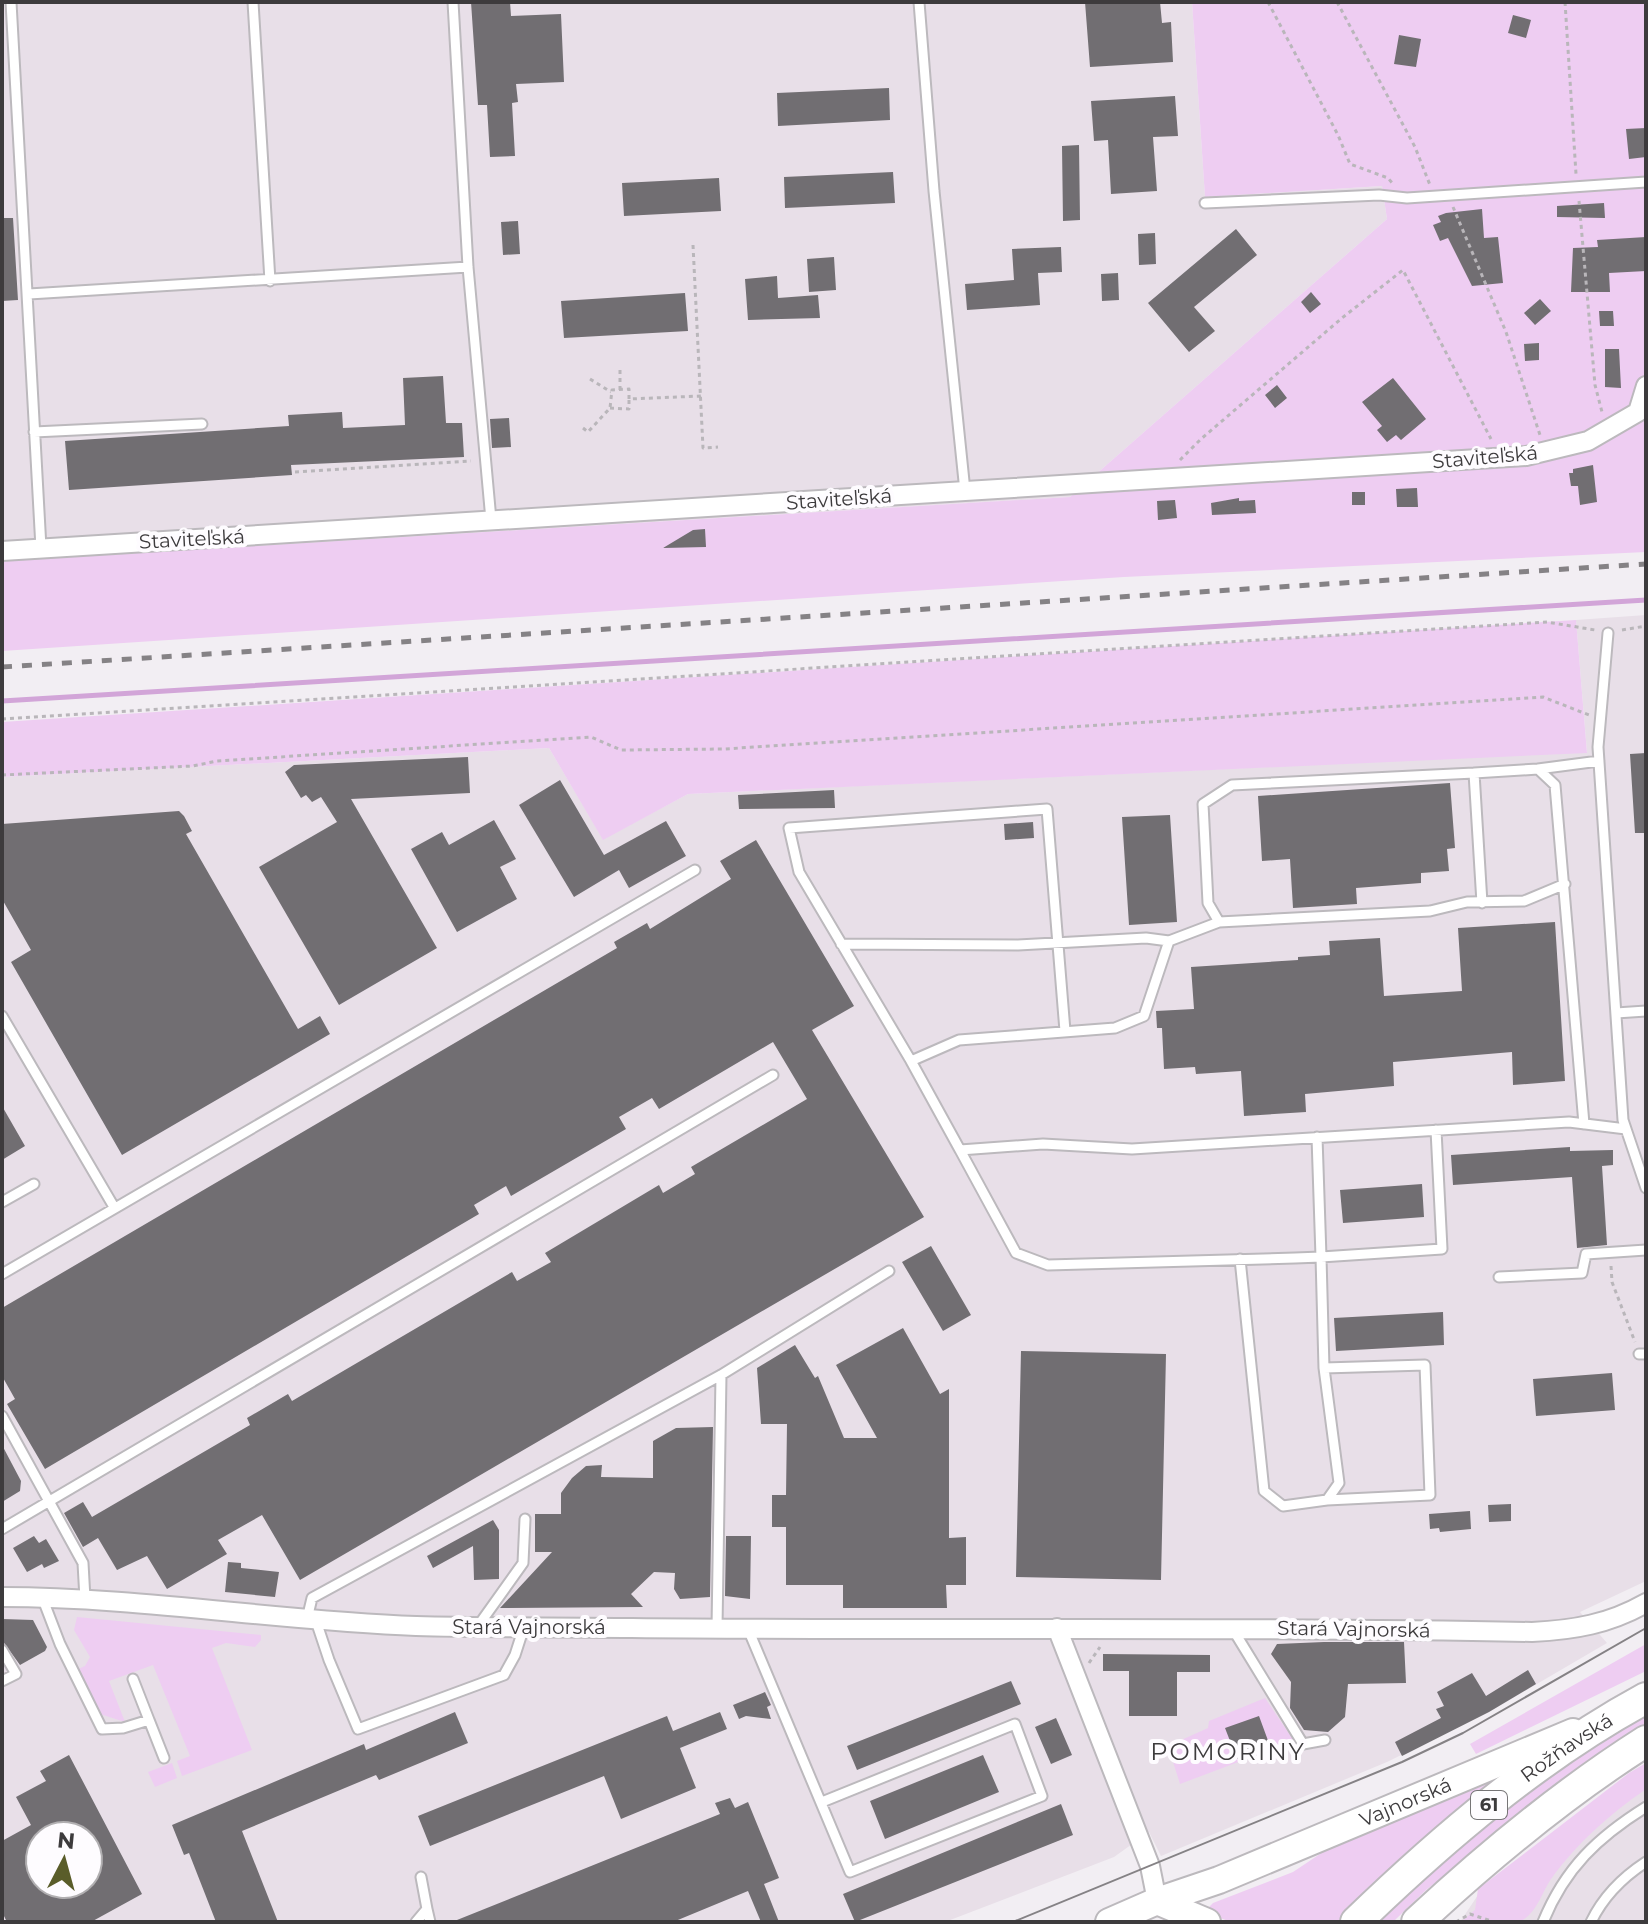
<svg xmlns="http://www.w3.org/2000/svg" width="1648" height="1924" viewBox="0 0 1648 1924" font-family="Montserrat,sans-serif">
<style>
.built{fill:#e8dfe8;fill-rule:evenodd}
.green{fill:#eecdf2}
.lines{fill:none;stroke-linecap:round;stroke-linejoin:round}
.stream{stroke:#d2a5d8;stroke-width:5}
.building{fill:#716e72;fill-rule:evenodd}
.lane-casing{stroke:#bcb9bd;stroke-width:13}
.street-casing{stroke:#bcb9bd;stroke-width:22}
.secondary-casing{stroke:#bcb9bd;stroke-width:30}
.primary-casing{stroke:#bcb9bd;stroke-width:34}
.path{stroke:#b9b6ba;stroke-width:3;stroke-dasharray:4 4;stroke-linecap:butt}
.lane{stroke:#fff;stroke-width:9}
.street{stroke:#fff;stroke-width:18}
.secondary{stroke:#fff;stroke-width:26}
.primary{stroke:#fff;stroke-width:30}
.tram{stroke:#858285;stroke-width:2}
.rail{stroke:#858285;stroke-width:5;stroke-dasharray:10 10;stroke-linecap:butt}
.labels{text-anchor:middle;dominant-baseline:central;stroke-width:8;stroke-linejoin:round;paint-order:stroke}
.shield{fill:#fefcff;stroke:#777577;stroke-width:2}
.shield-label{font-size:18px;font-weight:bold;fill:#3d3b3d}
.street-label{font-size:20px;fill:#3d3b3d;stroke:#fefcff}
.quarter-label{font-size:24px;letter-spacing:2px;fill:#3d3b3d;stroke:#fefcff}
</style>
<rect width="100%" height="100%" fill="#f2eef3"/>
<path class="built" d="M2,2H1192L1205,197L1382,186L1387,219L1070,497L2,561Z
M1646,615V1581L1580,1612L1607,1643L1489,1712L1387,1762L1161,1856L1149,1832L1114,1857L945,1922H2V777L549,748L603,839L688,794L1587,752L1576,620ZM40,1836H88V1884H40Z
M1646,1765V1922H1460L1480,1892Z"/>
<path class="green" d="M1192,2H1646V552L1124,577L2,651V561L1070,497L1387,219L1382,186L1205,197Z
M1576,620L1587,753L688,794L603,840L549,748L2,777V722Z
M77,1617L261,1635V1640L255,1647L226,1643L212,1648L252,1750L182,1776L177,1761L190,1756L153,1665L109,1681L125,1722L100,1714L76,1670L85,1666L90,1657L74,1630Z
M1646,1644V1671L1476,1754L1470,1744Z
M1265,1698L1294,1741L1180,1784L1168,1746L1208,1728L1209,1721Z
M1646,1707V1723L1535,1803L1426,1890L1393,1922H1370L1522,1792Z
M172,1763L177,1778L155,1787L148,1772Z
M1646,1763V1789C1609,1815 1578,1842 1551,1879C1542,1892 1535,1918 1517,1922C1501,1924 1478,1922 1461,1922L1475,1910L1478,1889L1629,1773Z
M1501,1777L1347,1922H1231L1204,1912L1213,1903L1293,1872L1323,1852L1387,1821Z"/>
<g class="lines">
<path class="stream" d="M2,701L1646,600"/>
</g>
<path class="building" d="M471,2H510L511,16L561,14L564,82L516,84L518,102L512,103L515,156L490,157L487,105H478Z
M1085,2H1160L1162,23L1171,22L1173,62L1090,67Z
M1513,15L1531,20L1526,38L1508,33Z
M1399,35L1421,39L1416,67L1394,64Z
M889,88L890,120L778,126L777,93Z
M1175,96L1178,136L1153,137L1157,191L1111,194L1108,140L1094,141L1091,101Z
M1646,128V157L1629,159L1626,129Z
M1079,145L1080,220L1063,221L1062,146Z
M893,172L895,203L785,208L784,177Z
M719,178L721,211L624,216L622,183Z
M1604,203L1605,218L1557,217V206Z
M1482,209L1484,238L1498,237L1503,283L1472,286L1448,238L1440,241L1433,225L1441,222L1438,216L1446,213Z
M2,218H13L18,300L2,301Z
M518,221L520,254L503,255L501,222Z
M1236,229L1257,255L1194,307L1215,331L1189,352L1148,303Z
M1155,233L1156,264L1139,265L1138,234Z
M1646,237V271L1609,273L1610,292H1571L1573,248L1598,247L1597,240Z
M1061,247L1062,272L1038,273L1040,305L967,310L965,284L1014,280L1012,249Z
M834,257L836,290L809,292L807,259Z
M1118,273L1119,300L1102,301L1101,274Z
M777,276L778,298L818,295L820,318L748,320L745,279Z
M1311,292L1321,304L1310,313L1301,302Z
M685,293L688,331L564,338L561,301Z
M1540,299L1551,311L1535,325L1524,313Z
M1599,311H1613L1614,326H1600Z
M1539,343V360L1525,361L1524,344Z
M1605,349H1619L1621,388L1605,387Z
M443,376L446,423H462L464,457L291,465L292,475L69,490L65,441L289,426L288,415L342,412L343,428L405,425L403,378Z
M1393,378L1426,419L1401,440L1396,435L1387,442L1377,430L1382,426L1362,402Z
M1277,385L1287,398L1275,408L1265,395Z
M509,418L511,447L492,448L490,419Z
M1593,465L1597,502L1580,505L1578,486H1571L1569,473H1573V469Z
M1417,488L1418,507H1397L1396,489Z
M1352,492H1365V505H1352Z
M1239,498V501L1255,500L1256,513L1212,515L1211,503Z
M1175,500L1177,518L1158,520L1157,501Z
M705,529L706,547L663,548L693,530Z
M1646,753V833H1635L1630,754Z
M468,757L470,793L351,799L437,948L339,1005L259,867L337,822L321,797L312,802L306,795L301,798L285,772L294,765Z
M560,780L604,855L666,821L686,856L629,888L619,870L574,897L519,805Z
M1450,783L1455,848L1447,849L1449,871L1421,873V883L1356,888L1357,904L1293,908L1290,859L1262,861L1258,796Z
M834,790L835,808L739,809L738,795Z
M179,811L184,816L192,831L186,834L298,1029L320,1016L330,1034L122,1155L11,962L31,950L2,899V824Z
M1170,815L1177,922L1129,925L1122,817Z
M494,820L516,859L500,867L517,899L457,932L411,849L442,832L449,845Z
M1033,822L1034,838L1005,840L1004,824Z
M756,840L854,1006L812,1030L924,1217L300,1580L262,1515L218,1540L227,1554L167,1589L147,1556L117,1570L98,1538L83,1547L64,1513L83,1502L92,1517L250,1425L247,1418L288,1394L292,1401L512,1272L517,1281L551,1262L545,1253L659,1185L663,1193L695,1174L691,1167L807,1099L773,1042L659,1109L652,1098L619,1117L626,1129L511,1196L506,1186L474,1205L479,1214L45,1469L7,1404L15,1399L2,1376V1308L617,948L614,942L647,923L650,929L731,879L720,861Z
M1555,922L1565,1081L1513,1085L1512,1052L1393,1062L1394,1086L1305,1094L1306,1112L1244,1116L1241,1071L1196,1074L1195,1067L1164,1069L1162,1028H1157L1156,1011L1194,1009L1191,967L1298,960V957L1330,955L1329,941L1380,938L1384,996L1462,991L1458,928Z
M2,1106L25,1146L2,1160Z
M1570,1147V1151L1613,1150V1165L1602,1166L1607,1245L1577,1248L1572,1177L1453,1185L1451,1155Z
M1422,1184L1424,1217L1343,1223L1340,1190Z
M931,1246L971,1315L943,1331L902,1262Z
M1443,1312L1444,1345L1336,1351L1334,1318Z
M903,1328L940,1394L949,1389V1538L966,1537V1585H946L947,1608H843V1585H786V1527H772V1495H786L787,1424H761L757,1368L795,1345L815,1378L818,1376L844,1438H877L836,1365Z
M1021,1351L1166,1354L1161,1580L1016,1577Z
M1612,1373L1615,1410L1536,1416L1533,1379Z
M713,1427L710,1597L680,1599L674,1589L675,1573L654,1572L631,1594L643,1607L500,1608L552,1552H535V1514H561V1493L572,1478L586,1466L602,1465L601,1477L653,1478V1441L676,1428Z
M2,1445L21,1481L20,1491L2,1502Z
M1511,1504V1521L1489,1522L1488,1505Z
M1470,1511L1471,1529L1440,1532L1439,1528L1430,1529L1429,1514Z
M493,1520L499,1530V1579L474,1580L473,1546L433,1568L427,1556Z
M34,1536L39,1543L46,1539L59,1561L44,1568L42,1564L27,1572L13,1548Z
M726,1536H751L750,1599L725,1596Z
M228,1562L241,1563V1568L279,1572L275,1597L225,1592Z
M2,1619L33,1620L47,1647L45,1651L20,1665L2,1640Z
M1324,1642H1404L1406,1683L1348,1684L1345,1717L1328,1732L1304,1730L1290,1708L1291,1682L1271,1654L1277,1644Z
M1103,1654L1210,1655V1672H1177V1716H1129V1671H1103Z
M1528,1670L1536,1684L1489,1712L1402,1756L1395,1742L1441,1718L1436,1709L1444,1706L1437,1692L1472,1673L1486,1696Z
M1011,1681L1021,1704L857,1770L847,1746Z
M765,1692L771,1705L767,1707L771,1719L746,1716L739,1719L733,1705Z
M455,1712L468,1743L379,1780L376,1775L242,1831L278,1922H216L189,1853L184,1855L172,1825L364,1744L366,1750Z
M720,1712L727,1729L680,1748L696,1788L621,1819L604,1776L430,1846L418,1816L667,1716L673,1731Z
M1259,1716L1270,1746L1237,1759L1225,1728Z
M1056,1718L1072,1755L1051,1764L1035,1727Z
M69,1755L142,1894L91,1922H7L2,1912V1841L31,1825L16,1797L46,1781L40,1771ZM40,1836H88V1884H40Z
M983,1755L999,1792L885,1839L870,1801Z
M730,1798L735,1808L748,1802L779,1878L764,1884L779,1922H761L748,1891L673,1922H452L720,1814L715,1803Z
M1061,1804L1073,1835L855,1922L843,1894Z"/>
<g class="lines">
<defs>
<path id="lane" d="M11,2C22,184 32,366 41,548
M253,2L270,281
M453,2L468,267L491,520
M919,2L934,191L965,491
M1205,203L1379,195L1407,198L1646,182
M29,294L468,267
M34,432L202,424
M1608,633L1598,747L1623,1120L1646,1188
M1565,884L1524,901L1467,902L1430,911L1219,922L1169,941L1144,1016L1115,1028L959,1040L911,1061L960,1150L1043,1144L1132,1149L1569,1122L1626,1129
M1482,903L1474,773L1538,769
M1219,922L1208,903L1203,804L1232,785L1474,773
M841,944L1018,945L1146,938L1169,941
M1616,1013L1646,1011
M2,1016L114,1207
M911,1061L799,872L789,828L1047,809L1065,1031
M1584,1124L1555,785L1538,769L1599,761
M960,1150L1016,1253L1048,1265L1295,1258L1321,1257L1317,1137
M2,1202L34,1184
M1240,1259L1264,1491L1283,1506L1327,1500L1339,1483L1324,1368L1321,1257L1442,1249L1436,1130
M2,1274L695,870
M1499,1277L1582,1273L1586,1254L1646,1250
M1639,1354H1646
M1324,1368L1425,1365L1430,1495L1327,1500
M2,1416L83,1563L85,1599
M2,1529L773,1075
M42,1597L60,1644L102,1729L123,1728L149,1720L133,1679
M307,1619L312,1598L721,1375L889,1271
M316,1621L329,1660L358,1729L504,1675L515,1655L524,1627
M478,1626L523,1563L525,1519
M717,1628L721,1375
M1232,1628L1303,1744L1325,1740
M748,1629L850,1872L1042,1796L1015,1724L822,1802
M2,1650L16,1674L2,1681
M149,1720L164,1758
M427,1909L430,1922
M416,1922L427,1909L421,1877
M1543,1922C1565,1868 1598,1837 1646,1807
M1591,1922C1603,1897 1623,1877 1646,1862"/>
<path id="street" d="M2,551L1526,456L1588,441L1638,412L1646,386
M2,1597C140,1597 278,1621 416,1626C488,1628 560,1627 632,1628C932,1631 1232,1626 1532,1632C1574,1630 1609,1624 1646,1603
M1057,1628L1150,1866L1157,1901"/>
<g id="secondary">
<path d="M1157,1901L1207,1922"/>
<path id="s1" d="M1109,1922L1157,1901L1219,1880L1573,1732"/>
</g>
<g id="primary">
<path id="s2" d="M1356,1922C1443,1838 1539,1756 1646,1698"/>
<path d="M1417,1922C1488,1856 1564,1793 1646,1741"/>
</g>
</defs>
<use href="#lane" class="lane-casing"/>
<use href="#street" class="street-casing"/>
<use href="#secondary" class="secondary-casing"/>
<use href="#primary" class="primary-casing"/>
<path class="path" d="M1268,2L1338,135L1350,164L1388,178L1393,184
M1337,2L1415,147L1430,185
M1565,2L1576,174
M1579,201L1595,385L1602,412
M1453,207L1506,332L1540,435
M693,245L703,448L718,447
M620,370V390
M590,379L611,392
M610,408L629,409V399
M583,428L588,432L610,408L612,390L629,389V399L701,396
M1180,460L1201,439L1342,318L1403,270L1491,439
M295,472L471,461
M1622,630L1646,626
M2,719L1547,622L1595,630
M2,775L193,766L217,761L591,737L621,750L724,749L1543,697L1589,715
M1611,1266L1612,1282L1635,1342
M1089,1663L1100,1647
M1456,1922L1470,1914L1494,1922"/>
<use href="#lane" class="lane"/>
<use href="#street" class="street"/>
<use href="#secondary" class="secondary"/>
<use href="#primary" class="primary"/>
<path class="tram" d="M1013,1922L1402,1762L1463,1733L1646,1628"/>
<path class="rail" d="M2,667L1646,564"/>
</g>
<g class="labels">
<rect class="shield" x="1471" y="1791" width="36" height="28" rx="6"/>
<g class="shield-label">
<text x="1489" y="1805">61</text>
</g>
<g class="street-label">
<text transform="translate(1485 457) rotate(-5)">Staviteľská</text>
<text transform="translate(839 499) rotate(-4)">Staviteľská</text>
<text transform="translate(192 539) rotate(-3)">Staviteľská</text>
<text x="529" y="1627">Stará Vajnorská</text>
<text transform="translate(1354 1629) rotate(1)">Stará Vajnorská</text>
<text stroke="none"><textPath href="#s2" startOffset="274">Rožňavská</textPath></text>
<text stroke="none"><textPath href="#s1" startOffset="320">Vajnorská</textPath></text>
</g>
<g class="quarter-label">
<text x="1228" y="1751">POMORINY</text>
</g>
</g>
<rect width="1648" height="1924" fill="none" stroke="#3d3b3d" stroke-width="8"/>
<g transform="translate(64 1860) rotate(6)"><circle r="38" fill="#fefcff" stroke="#b1afb1" stroke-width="2"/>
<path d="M0-6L14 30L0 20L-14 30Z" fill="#5a5d2a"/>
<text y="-12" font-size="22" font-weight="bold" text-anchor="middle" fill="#3d3b3d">N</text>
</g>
</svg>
